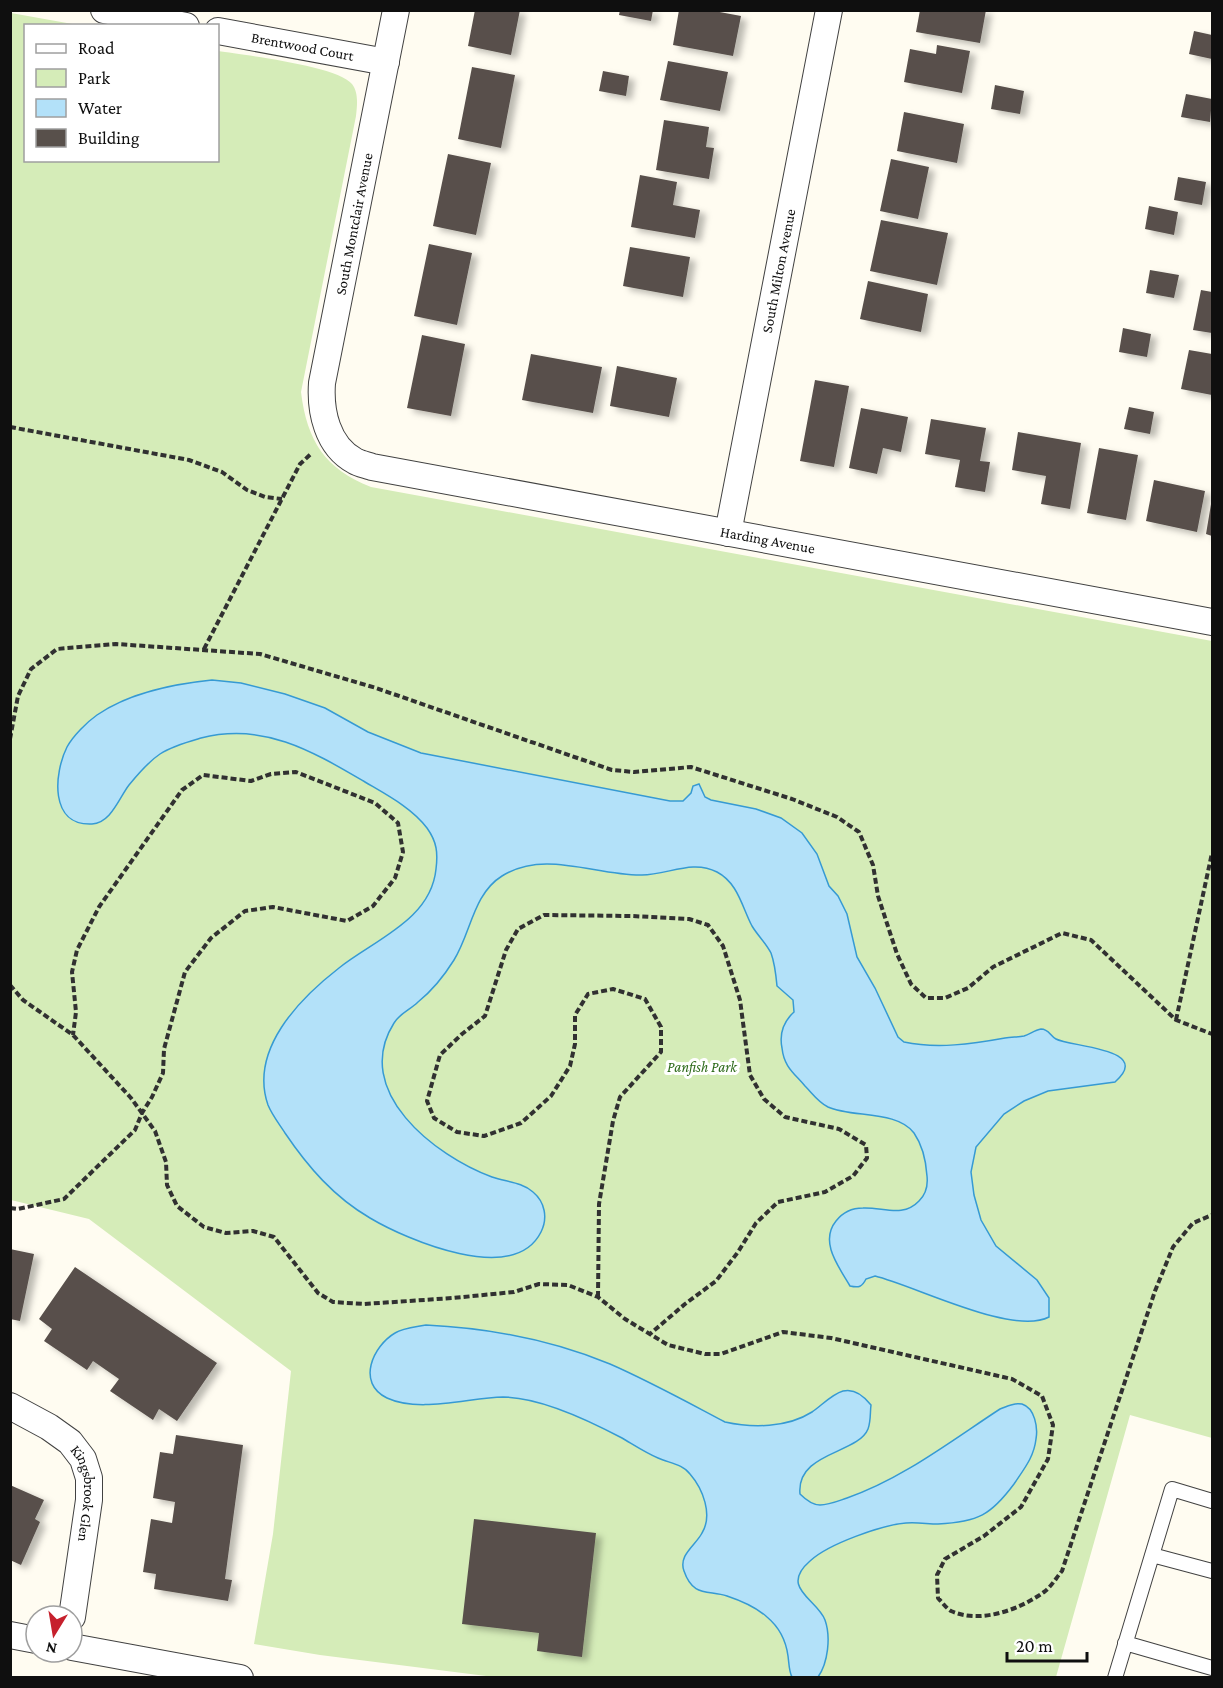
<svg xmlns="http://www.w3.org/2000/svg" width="1223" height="1688" viewBox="0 0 1223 1688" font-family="'Crimson Pro',serif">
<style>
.green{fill:#d5ecb8}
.water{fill:#b3e1f9;stroke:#369ad3;stroke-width:1.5}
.building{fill:#58504b;filter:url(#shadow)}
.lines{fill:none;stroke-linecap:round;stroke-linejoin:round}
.service-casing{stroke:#424242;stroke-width:16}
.minor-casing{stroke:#424242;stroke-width:28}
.path{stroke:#313131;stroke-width:4;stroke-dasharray:6 3;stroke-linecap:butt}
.service{stroke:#fff;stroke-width:14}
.minor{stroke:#fff;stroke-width:26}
.labels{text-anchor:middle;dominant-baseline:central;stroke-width:6;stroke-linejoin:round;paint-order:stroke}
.street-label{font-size:15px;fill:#0f0f0f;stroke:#fff}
.park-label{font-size:15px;font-style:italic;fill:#2e6b1b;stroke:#fff}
</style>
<defs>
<filter id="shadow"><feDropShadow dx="6" dy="4" stdDeviation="3" flood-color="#0004"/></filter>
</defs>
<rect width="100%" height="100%" fill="#fffcf1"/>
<path class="green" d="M11,13L78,25L26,26V160H218V51C244,55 338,66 352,84C359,93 357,106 356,116L301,392C307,441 325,469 371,487L1212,641V1438L1130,1415L1056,1677L502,1678L320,1655L254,1644L273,1534L291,1371L89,1219L11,1200Z"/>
<path class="water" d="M212,680L241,683L285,694L325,708L368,732L421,753L670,801H683L691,793L693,786L699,784L705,797L711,800L756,809L781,818L802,833L817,854L829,886L838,896L847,914L857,957L875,988L898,1037L904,1042C937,1049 972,1044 1005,1038C1011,1037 1018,1037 1024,1036C1030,1034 1035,1030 1041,1029C1049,1029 1050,1036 1056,1039C1070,1047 1154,1048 1115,1082L1048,1091L1024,1101L1004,1114L976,1147L971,1172L974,1195L981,1220L996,1246L1037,1280L1049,1298V1317C1012,1336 916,1286 875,1276L866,1279C862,1287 859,1288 850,1286C839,1267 819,1242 836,1221C843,1212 852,1208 863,1208C883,1207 903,1218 919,1201C926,1194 928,1185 927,1176C926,1161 923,1146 914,1133C897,1110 852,1118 828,1107C818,1102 813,1094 805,1086C794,1073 784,1067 782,1048C779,1033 783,1022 794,1012L793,1000L777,986C776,975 775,964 771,953C766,943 758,936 752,926C742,907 738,883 717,872C692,859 668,875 642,875C596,876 545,849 502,876C473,894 471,933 454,960C444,976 433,990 418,1002C410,1010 400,1013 394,1023C351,1091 435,1156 492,1177C506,1182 522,1182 533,1192C545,1202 548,1218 541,1232C514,1286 407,1240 370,1218C334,1197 308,1167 285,1133C280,1125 272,1115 268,1105C249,1050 299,999 339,968C374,940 431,920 436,869C438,853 437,842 427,828C412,808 387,795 365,782C312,751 264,722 201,738C187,742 172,746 160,754C148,762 138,774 129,785C119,798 111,823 92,824C49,826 54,773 67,747C73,736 87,722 97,715C130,692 174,684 212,680Z
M426,1325C488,1328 552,1340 610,1364C649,1381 687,1402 725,1422C752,1428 787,1428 812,1412C821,1406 832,1394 843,1391C855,1388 864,1396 871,1405C870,1412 871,1421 868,1429C858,1454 796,1452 800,1494C806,1500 812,1505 820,1505C829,1505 838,1501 847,1498C902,1479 951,1441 1000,1409C1006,1407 1014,1402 1022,1404C1035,1408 1038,1428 1036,1439C1034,1457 1024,1469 1014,1484C991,1515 978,1522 938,1524C928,1524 917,1522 906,1523C882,1525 828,1544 810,1561C779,1588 817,1599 825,1620C831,1637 828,1663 818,1677H792C789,1672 789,1663 788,1656C786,1641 779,1627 767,1617C756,1607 742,1601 727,1596C707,1590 693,1597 684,1571C678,1555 696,1545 702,1533C713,1515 703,1489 690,1474C683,1464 669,1463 658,1458C646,1453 634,1445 622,1438C590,1421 541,1397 503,1397C468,1398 419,1413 387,1398C356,1383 373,1346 395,1333C403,1328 416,1327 426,1325Z"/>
<path class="building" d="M475,10H520L511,55L468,46Z
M620,10H653L651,21L619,15Z
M679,10H709L741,16L733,56L673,45Z
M920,10H986L980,43L916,32Z
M1194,31L1212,35V59L1189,54Z
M937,45L970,51L962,93L904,82L910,49L936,54Z
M668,61L728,72L720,111L660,100Z
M472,67L515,75L501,148L458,139Z
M603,71L629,76L626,96L599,91Z
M995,85L1024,91L1020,114L991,109Z
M1186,94L1212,99L1210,122L1181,117Z
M904,112L964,124L957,163L897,151Z
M664,120L709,127L706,147L714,148L709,179L656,170Z
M448,154L491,163L476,235L433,226Z
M891,159L929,167L918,219L880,211Z
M640,175L677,182L673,205L700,210L695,238L631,227Z
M1178,177L1206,182L1202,205L1174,200Z
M1149,206L1178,212L1174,235L1145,229Z
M881,220L948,233L937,285L870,271Z
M429,244L472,253L457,325L414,316Z
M630,247L690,257L683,297L623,286Z
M1150,270L1179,275L1174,298L1146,293Z
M868,281L928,294L921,332L860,319Z
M1201,290L1212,292V333L1193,330Z
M1123,328L1151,334L1147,357L1119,352Z
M422,335L465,344L451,416L407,408Z
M1189,350L1212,354V395L1181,389Z
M531,354L602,367L593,413L522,400Z
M617,366L677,378L669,417L610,406Z
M815,380L849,386L834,467L800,461Z
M1129,407L1154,412L1150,434L1124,429Z
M861,408L908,417L901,452L883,448L877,474L849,468Z
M931,419L986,428L980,461L990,462L985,492L955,487L960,460L925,454Z
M1018,432L1081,443L1070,509L1041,504L1046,476L1012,470Z
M1099,448L1138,455L1126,520L1087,513Z
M1154,480L1205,491L1197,532L1146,521Z
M1211,504H1212V536L1206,534Z
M10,1249L34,1254L20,1321L10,1319Z
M75,1267L217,1363L177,1421L159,1409L153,1420L110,1391L119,1379L93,1361L87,1370L44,1341L52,1329L39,1319Z
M176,1435L243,1445L225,1579L232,1580L228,1601L154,1589L156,1574L143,1572L151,1519L172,1523L175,1502L153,1498L160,1452L173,1454Z
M10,1485L44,1500L35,1519L40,1522L21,1565L10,1560Z
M474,1519L596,1533L582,1657L537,1651L539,1633L462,1624Z"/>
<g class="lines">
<defs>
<path id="service" d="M1152,1555L1212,1571
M1125,1643L1212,1668
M1115,1678L1172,1489L1212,1501"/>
<g id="minor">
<path d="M104,10L186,26"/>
<path id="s1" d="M396,10L322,383C320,411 327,446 355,461C360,464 367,465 372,467L1212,622"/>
<path id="s2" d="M218,31L386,62"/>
<path id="s3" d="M728,533L829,10"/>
<path id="s4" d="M10,1406L49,1427L70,1442L83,1459L89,1478V1500L72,1617"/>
<path d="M10,1635L36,1640"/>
<path d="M72,1647L240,1678"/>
</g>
</defs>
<use href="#service" class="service-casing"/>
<use href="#minor" class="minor-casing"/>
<path class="path" d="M10,427L189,460L222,472L247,490L265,497L282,499
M204,649L300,464L312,453
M10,739L18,696L31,669L57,649L116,644L260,654L376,688L612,770L634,772L691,767L792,799L837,817L859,832L873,865L878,896L897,954L911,984L926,998H945L968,988L993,967L1062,933L1091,940L1176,1020L1212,1034
M10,985L23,1000L73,1035L131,1098L155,1131L166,1162L167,1185L177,1206L204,1227L226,1233L253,1231L274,1237L318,1293L333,1302L364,1304L453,1298L514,1292L539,1284L568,1285L598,1297L625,1319L668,1345L705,1354H721L783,1332L831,1338L1012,1379L1042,1396L1053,1425L1048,1459L1021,1507L984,1536L945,1559L937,1575L938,1598C942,1602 946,1608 951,1611C980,1624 1019,1610 1044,1592C1051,1587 1056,1578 1062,1571L1155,1291L1173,1247L1193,1223L1212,1215
M1176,1020L1212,853
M10,1208L18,1209L64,1199L135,1130L142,1113L152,1097L163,1073L164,1049L185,972L211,938L245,911L273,907L347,921L373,906L395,878L403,852L398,823L375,803L296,772L271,774L251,781L203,775L182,790L99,907L77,950L72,972L76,1012L73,1035
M598,1297L599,1204L613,1121L620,1097L661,1052V1027L645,999L613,989L588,994L575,1015V1044L570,1066L551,1096L521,1123L484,1136L457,1132L434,1118L427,1101L440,1055L462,1034L485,1016L506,950L518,929L544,915L632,916L689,919L708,925L723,946L740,1000L750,1075L764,1099L785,1117L839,1129L866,1145L867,1158L853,1176L825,1192L778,1202L756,1223L738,1252L716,1281L685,1304L650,1334"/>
<use href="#service" class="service"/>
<use href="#minor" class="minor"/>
</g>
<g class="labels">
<g class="street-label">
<text stroke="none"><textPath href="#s2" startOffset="86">Brentwood Court</textPath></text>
<text transform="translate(354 224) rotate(-79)">South Montclair Avenue</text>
<text stroke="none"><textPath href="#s3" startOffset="267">South Milton Avenue</textPath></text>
<text stroke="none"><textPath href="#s1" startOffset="890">Harding Avenue</textPath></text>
<text stroke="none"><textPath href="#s4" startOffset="126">Kingsbrook Glen</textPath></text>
</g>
<g class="park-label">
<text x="702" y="1067">Panfish Park</text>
</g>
</g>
<rect width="1223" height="1688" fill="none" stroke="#0f0f0f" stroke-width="24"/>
<rect x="24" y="24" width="195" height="138" fill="#ffffff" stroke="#9f9f9f" stroke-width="1.5"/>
<rect x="36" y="44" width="30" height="9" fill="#ffffff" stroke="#9f9f9f" stroke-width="1.5"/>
<text x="78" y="54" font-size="18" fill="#0f0f0f">Road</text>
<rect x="36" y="69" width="30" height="18" fill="#d5ecb8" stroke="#9f9f9f" stroke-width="1.5"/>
<text x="78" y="84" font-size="18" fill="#0f0f0f">Park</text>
<rect x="36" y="99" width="30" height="18" fill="#b3e1f9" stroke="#9f9f9f" stroke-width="1.5"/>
<text x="78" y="114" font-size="18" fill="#0f0f0f">Water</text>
<rect x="36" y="129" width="30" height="18" fill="#58504b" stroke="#9f9f9f" stroke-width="1.5"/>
<text x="78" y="144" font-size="18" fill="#0f0f0f">Building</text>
<g transform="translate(54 1634) rotate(191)"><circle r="28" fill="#ffffff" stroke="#9f9f9f" stroke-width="1.5"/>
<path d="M0-4.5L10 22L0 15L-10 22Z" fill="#c6202d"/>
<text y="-9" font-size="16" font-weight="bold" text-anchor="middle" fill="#0f0f0f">N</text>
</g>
<path d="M1007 1652v9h80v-9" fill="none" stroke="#0f0f0f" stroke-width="3"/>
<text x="1016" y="1652" font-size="18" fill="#0f0f0f" stroke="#ffffff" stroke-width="4.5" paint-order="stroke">20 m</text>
</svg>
